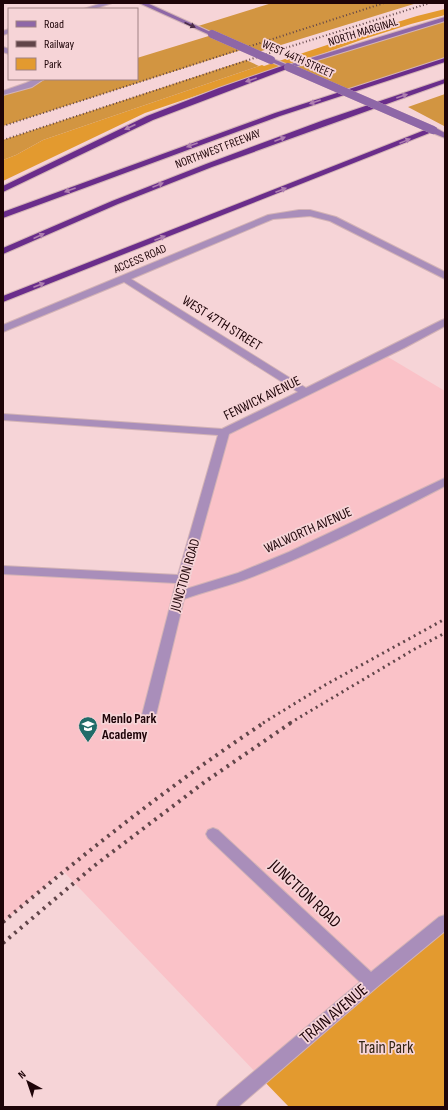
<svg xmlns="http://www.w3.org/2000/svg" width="448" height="1110" viewBox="0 0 448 1110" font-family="'Sofia Sans Condensed',sans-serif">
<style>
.built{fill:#fac2c8}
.green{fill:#e39a2f}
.forest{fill:#d29541}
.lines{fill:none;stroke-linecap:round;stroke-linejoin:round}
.street-casing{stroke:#d3b3b6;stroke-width:2}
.secondary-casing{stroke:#d3b3b6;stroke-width:2}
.highway-casing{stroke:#d3b3b6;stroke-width:2}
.street{fill:#a98eba;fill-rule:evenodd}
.secondary{fill:#8e67a7;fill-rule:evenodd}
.highway{fill:#6a2d8b;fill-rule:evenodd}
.rail-far2{stroke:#614549;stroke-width:2;stroke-dasharray:1 2.5;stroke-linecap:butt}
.rail-far1{stroke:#614549;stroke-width:3;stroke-dasharray:2 4;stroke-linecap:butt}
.rail{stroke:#614549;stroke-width:4;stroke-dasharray:2.5 5;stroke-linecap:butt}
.secondary-bridge-casing{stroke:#d3b3b6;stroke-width:8;stroke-linecap:butt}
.secondary-bridge{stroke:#8e67a7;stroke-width:8}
.oneway{fill:#4b2c48}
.oneway2{fill:#b080b1}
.labels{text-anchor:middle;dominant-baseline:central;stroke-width:3.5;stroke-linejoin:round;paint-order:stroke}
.far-street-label{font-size:12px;fill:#1e0408;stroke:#f6d4d7}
.street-label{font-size:14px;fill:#1e0408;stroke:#f6d4d7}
.poi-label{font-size:14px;font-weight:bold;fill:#1e0408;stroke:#f6d4d7;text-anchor:start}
.near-street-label{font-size:17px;fill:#1e0408;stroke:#f6d4d7}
.near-park-label{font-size:17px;fill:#342614;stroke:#f6d4d7}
</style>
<rect width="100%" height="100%" fill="#f6d4d7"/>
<path class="built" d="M383,354L445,391V922L260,1077L63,871L3,922V570L183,579L224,432Z"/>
<path class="green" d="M445,9V15L411,24L361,40L300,62L299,61L145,113L3,181V160L16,155L43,140L262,65L264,66L375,29L417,16Z
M445,922V1107H289L260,1077Z"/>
<path class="forest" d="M272,3H417L255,53L244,49L3,126V93L48,79H137V58L212,35L195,27Z
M445,19V60L344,92L288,67Z
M246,60L259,66L43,140L16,155L3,160V140Z
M445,94L444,126L408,107Z"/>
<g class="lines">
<defs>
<path id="street" d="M102,3H112L94,9H84Z
M9,29V33L3,35V31Z
M3,47L9,49V54L3,52Z
M35,79H44L32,87L3,95V91L26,83Z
M299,210H310L336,217L445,272V279L330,221L310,216L273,219L131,279L306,388L442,320L445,319V326L404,348L229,434L186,589L238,573L289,552L445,478V486C380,520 313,554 244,580C224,587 204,592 184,599L155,719L153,723L148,724L143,723L141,719L176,583L3,574V566L178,575L218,435L3,420V414L222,429L298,392L124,282L3,332V325L268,215Z
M213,828L218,830L371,972L439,917L445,915V931L377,987L238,1107H216L219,1101L360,982L208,838L206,834L208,830Z"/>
<path id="secondary" d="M139,3H147L215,34L210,35Z
M445,17V21L288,69L267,60L271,58L288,65Z
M430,128H436L445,133V138L430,132Z"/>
<path id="highway" d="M445,58V62L280,116L3,218V212L275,113Z
M285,65H288L292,67L153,120L3,192V186L147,116L219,88Z
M445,79V83L212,167L118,204L3,254V248L112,201L206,164L324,120Z
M430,128H436L437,130L3,302V296Z"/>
</defs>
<use href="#street" class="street-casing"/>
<use href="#secondary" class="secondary-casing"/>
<use href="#highway" class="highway-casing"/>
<use href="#street" class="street"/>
<use href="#secondary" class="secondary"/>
<use href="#highway" class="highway"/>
<path class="rail-far2" d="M3,126L384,3
M3,140L279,50L430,3"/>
<path class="rail-far1" d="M263,723L325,685L445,619
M290,723L413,650L445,633"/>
<path class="rail" d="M3,922C87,851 173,783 265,722
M3,943L94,866L206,781L292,722"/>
<defs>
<path id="secondary-bridge" d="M212,34L271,60
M288,67L433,130"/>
</defs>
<use href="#secondary-bridge" class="secondary-bridge-casing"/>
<use href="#secondary-bridge" class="secondary-bridge"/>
</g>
<defs><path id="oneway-solid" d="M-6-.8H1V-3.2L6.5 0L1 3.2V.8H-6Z"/></defs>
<use class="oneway" href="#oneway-solid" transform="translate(190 25) rotate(24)"/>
<g class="oneway2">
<use href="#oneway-solid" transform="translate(251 80) rotate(161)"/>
<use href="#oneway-solid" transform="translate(402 96) rotate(-19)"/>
<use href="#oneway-solid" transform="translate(315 102) rotate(161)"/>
<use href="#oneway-solid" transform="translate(130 127) rotate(156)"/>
<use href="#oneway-solid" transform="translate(280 139) rotate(-21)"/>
<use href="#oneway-solid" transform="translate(405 141) rotate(-22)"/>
<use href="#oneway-solid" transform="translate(192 145) rotate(160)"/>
<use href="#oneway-solid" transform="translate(158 185) rotate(-22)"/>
<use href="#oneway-solid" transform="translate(70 190) rotate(160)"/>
<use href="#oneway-solid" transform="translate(281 190) rotate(-21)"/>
<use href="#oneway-solid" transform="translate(39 236) rotate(-24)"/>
<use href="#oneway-solid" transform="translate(160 238) rotate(-21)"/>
<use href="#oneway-solid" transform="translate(39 285) rotate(-21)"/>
</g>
<defs>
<symbol id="school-pin" viewBox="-11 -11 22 30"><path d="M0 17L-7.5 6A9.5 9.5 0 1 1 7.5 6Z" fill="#216c69" stroke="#f6d4d7"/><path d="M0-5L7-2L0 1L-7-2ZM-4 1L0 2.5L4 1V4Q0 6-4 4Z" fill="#fff"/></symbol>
</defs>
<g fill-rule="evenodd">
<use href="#school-pin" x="77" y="715" width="22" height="30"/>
</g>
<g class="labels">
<g class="far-street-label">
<text transform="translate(363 32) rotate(-17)">NORTH MARGINAL</text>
<text transform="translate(298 59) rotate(24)">WEST 44TH STREET</text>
<text transform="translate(218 149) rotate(-21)">NORTHWEST FREEWAY</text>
<text transform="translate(140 259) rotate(-23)">ACCESS ROAD</text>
</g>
<g class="street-label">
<text transform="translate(222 323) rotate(32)">WEST 47TH STREET</text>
<text transform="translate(262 398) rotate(-26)">FENWICK AVENUE</text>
<text transform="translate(308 530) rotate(-24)">WALWORTH AVENUE</text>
<text transform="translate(185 575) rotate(-74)">JUNCTION ROAD</text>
</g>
<g class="poi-label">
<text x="102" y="718">Menlo Park<tspan x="102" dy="16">Academy</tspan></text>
</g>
<g class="near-street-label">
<text transform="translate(305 894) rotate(43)">JUNCTION ROAD</text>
<text transform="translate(334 1014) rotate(-40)">TRAIN AVENUE</text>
</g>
<g class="near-park-label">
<text x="386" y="1048">Train Park</text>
</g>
</g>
<rect width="448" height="1110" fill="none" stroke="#1e0408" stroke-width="8"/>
<rect x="8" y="8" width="130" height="72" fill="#f6d4d7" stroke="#a08184"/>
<rect x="16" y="21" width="20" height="6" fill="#8e67a7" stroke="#a08184"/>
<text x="44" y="28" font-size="12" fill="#1e0408">Road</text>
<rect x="16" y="41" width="20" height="6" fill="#614549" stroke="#a08184"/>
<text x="44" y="48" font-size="12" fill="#1e0408">Railway</text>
<rect x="16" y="58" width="20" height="12" fill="#e39a2f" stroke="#a08184"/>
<text x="44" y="68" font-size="12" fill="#1e0408">Park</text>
<g transform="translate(28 1082) rotate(320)" stroke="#f6d4d7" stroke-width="3" paint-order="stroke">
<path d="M0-3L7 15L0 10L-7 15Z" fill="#1e0408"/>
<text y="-6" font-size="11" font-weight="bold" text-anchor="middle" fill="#1e0408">N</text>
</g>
</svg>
